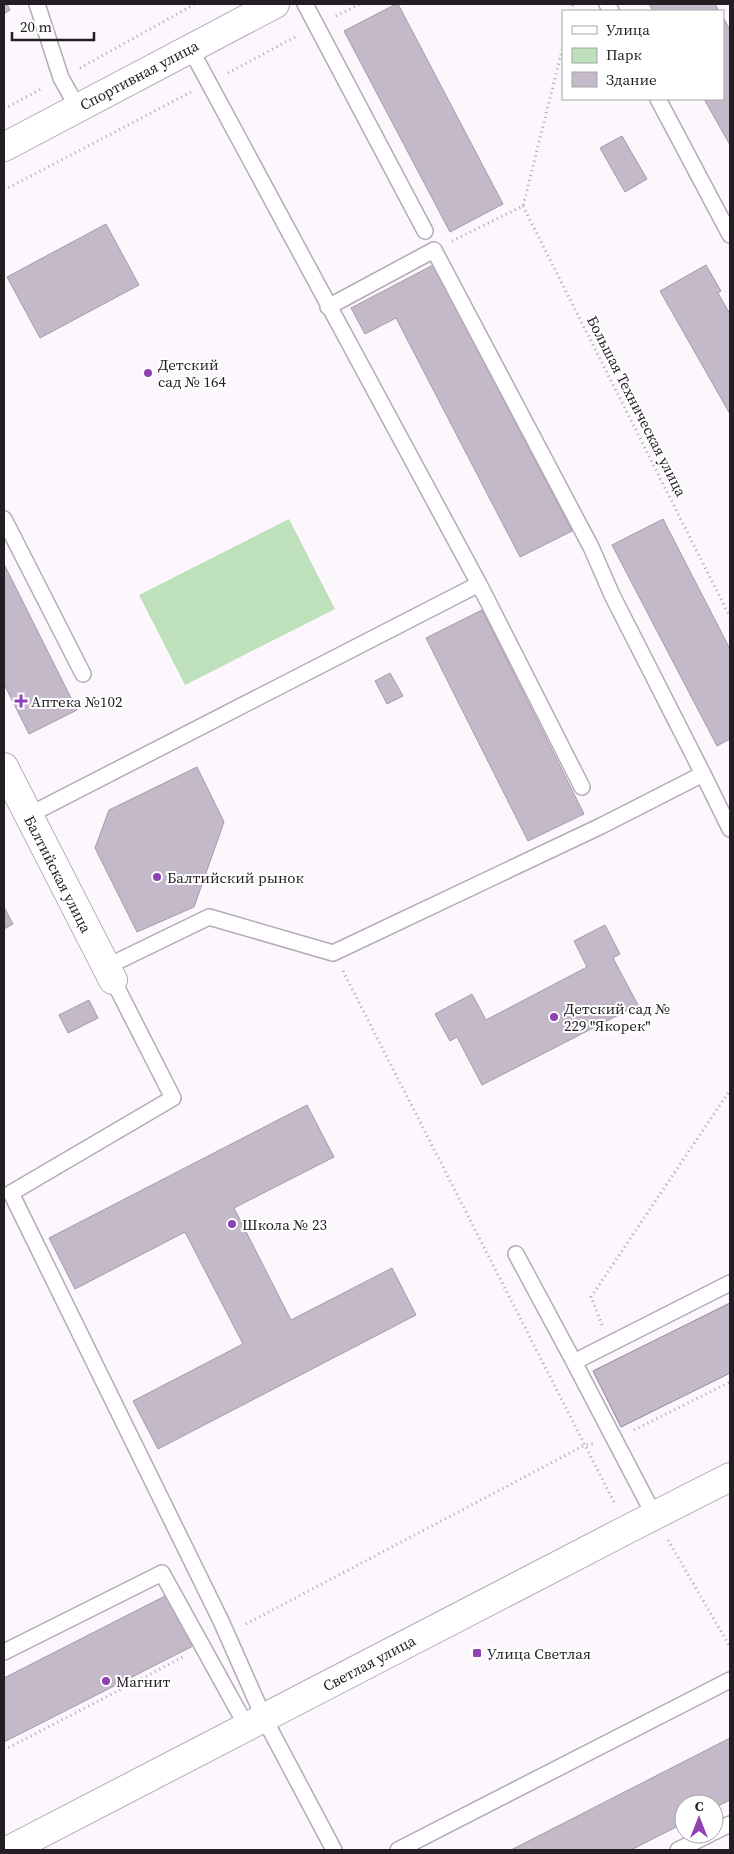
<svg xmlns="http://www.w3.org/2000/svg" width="734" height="1854" viewBox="0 0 734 1854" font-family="'Source Serif 4',serif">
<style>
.green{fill:#bee0ba}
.building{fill:#c3b9c8;stroke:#a59aa9}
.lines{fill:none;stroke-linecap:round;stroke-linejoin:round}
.service-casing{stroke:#b4aab9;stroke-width:18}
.minor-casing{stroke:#b4aab9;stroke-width:30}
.tertiary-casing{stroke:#b4aab9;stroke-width:30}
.path{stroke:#aaa5ab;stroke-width:3;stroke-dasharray:1 4;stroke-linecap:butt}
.service{stroke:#fff;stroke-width:15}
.minor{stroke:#fff;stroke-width:28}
.tertiary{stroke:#fff;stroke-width:28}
.poi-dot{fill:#8d41b3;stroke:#fff;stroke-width:2}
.labels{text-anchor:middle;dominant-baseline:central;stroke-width:4;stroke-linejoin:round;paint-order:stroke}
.street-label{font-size:15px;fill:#221e23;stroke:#fff}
.poi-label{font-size:15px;fill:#221e23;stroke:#fff;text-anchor:start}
</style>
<rect width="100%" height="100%" fill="#fcf7fd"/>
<path class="green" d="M289,519L335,609L185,685L139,595Z"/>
<path class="building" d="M4,4H7L10,10L4,14Z
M396,4H398L503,204L450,232L344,31Z
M649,4H715L719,11H653Z
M723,17L730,30V145L704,99H723Z
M622,136L647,179L625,192L600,148Z
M106,224L139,285L40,338L7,277Z
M433,265L572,531L520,557L396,318L365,334L351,308Z
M706,265L721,291L718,293L730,314V414L660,291Z
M663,519L730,649V739L717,746L612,545Z
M4,564L77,710L29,734L4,684Z
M482,610L584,814L528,841L426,638Z
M390,673L403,696L387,704L375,681Z
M197,767L224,822L194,907L137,932L95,848L109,810Z
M4,907L13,924L4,929Z
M605,925L620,954L613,958L638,1005L482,1085L457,1037L450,1041L435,1014L472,994L486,1020L587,967L574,941Z
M89,1000L98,1018L68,1033L59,1015Z
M307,1105L334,1157L234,1208L291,1320L392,1268L416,1315L158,1449L133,1401L243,1344L185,1232L75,1289L49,1238Z
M730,1303V1373L621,1427L593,1371Z
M730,1303V1373L621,1427L593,1371Z
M167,1595L193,1646L4,1742V1678Z
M730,1738V1800L714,1808V1804H684V1823L631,1850H511Z"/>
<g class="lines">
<defs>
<path id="service" d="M37,4L61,78L78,108
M305,4L425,231
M607,4L611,11
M190,48L479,584L582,787
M658,99L730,235
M4,519L83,674
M703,774L730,829
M29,815L479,584
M106,967L209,917L333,953L601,826L703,774L612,595L591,547L434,250L328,307
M113,980L173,1098L11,1193L221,1621L264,1718L334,1850
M516,1254L574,1362
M654,1515L574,1362L730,1283
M4,1652L162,1573L247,1727
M714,1832L730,1824
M398,1850L730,1680
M678,1850L710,1834"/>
<path id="minor" d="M4,767L113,980"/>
<path id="tertiary" d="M4,147L275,4
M9,1850L628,1529L730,1477"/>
</defs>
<use href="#service" class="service-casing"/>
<use href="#minor" class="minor-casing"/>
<use href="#tertiary" class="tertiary-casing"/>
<path class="path" d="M571,11L573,4
M336,16L360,4
M80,68L195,4
M228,73L297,36
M4,109L43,88
M4,190L191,92
M523,206L730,617
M452,241L523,206L563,46
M343,971L615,1504
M602,1325L591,1297L730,1090
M634,1430L730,1382
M668,1540L730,1647
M246,1624L585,1445L593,1444
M4,1750L185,1656"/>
<use href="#service" class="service"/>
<use href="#minor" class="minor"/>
<use href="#tertiary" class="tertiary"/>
</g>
<g class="poi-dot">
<circle cx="148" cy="373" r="5"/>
<path d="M18.5 693.5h5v5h5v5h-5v5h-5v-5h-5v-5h5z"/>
<circle cx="157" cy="877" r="5"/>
<circle cx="554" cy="1017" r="5"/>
<circle cx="232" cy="1224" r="5"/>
<rect x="472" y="1648" width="10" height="10" rx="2.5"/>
<circle cx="106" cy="1681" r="5"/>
</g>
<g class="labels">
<g class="street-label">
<text transform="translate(139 75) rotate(-28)">Спортивная улица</text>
<text transform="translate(637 406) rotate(63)">Большая Техническая улица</text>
<text transform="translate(58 874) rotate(63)">Балтийская улица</text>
<text transform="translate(369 1663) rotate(-28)">Светлая улица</text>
</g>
<g class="poi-label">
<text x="158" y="364">Детский<tspan x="158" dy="17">сад № 164</tspan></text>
<text x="31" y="701">Аптека №102</text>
<text x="167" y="877">Балтийский рынок</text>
<text x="564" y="1008">Детский сад №<tspan x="564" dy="17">229 "Якорек"</tspan></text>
<text x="242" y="1224">Школа № 23</text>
<text x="487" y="1653">Улица Светлая</text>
<text x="116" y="1681">Магнит</text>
</g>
</g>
<rect width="734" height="1854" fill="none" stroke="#221e23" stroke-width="10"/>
<rect x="562" y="10" width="162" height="90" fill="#ffffff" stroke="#a7a5a7"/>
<rect x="572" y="26" width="25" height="8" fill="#ffffff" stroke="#a7a5a7"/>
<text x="606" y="35" font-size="15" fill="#221e23">Улица</text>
<rect x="572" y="48" width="25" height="15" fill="#bee0ba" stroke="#a7a5a7"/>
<text x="606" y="60" font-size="15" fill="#221e23">Парк</text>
<rect x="572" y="72" width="25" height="15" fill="#c3b9c8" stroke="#a7a5a7"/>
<text x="606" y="85" font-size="15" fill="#221e23">Здание</text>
<g transform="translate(699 1819)"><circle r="24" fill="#ffffff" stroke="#a7a5a7"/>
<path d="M0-4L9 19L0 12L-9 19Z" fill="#8d41b3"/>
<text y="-8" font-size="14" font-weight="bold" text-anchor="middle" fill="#221e23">С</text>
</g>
<path d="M12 32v8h82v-8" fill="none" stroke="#221e23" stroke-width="2.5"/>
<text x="20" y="32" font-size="15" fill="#221e23" stroke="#ffffff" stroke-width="4" paint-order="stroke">20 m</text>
</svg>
